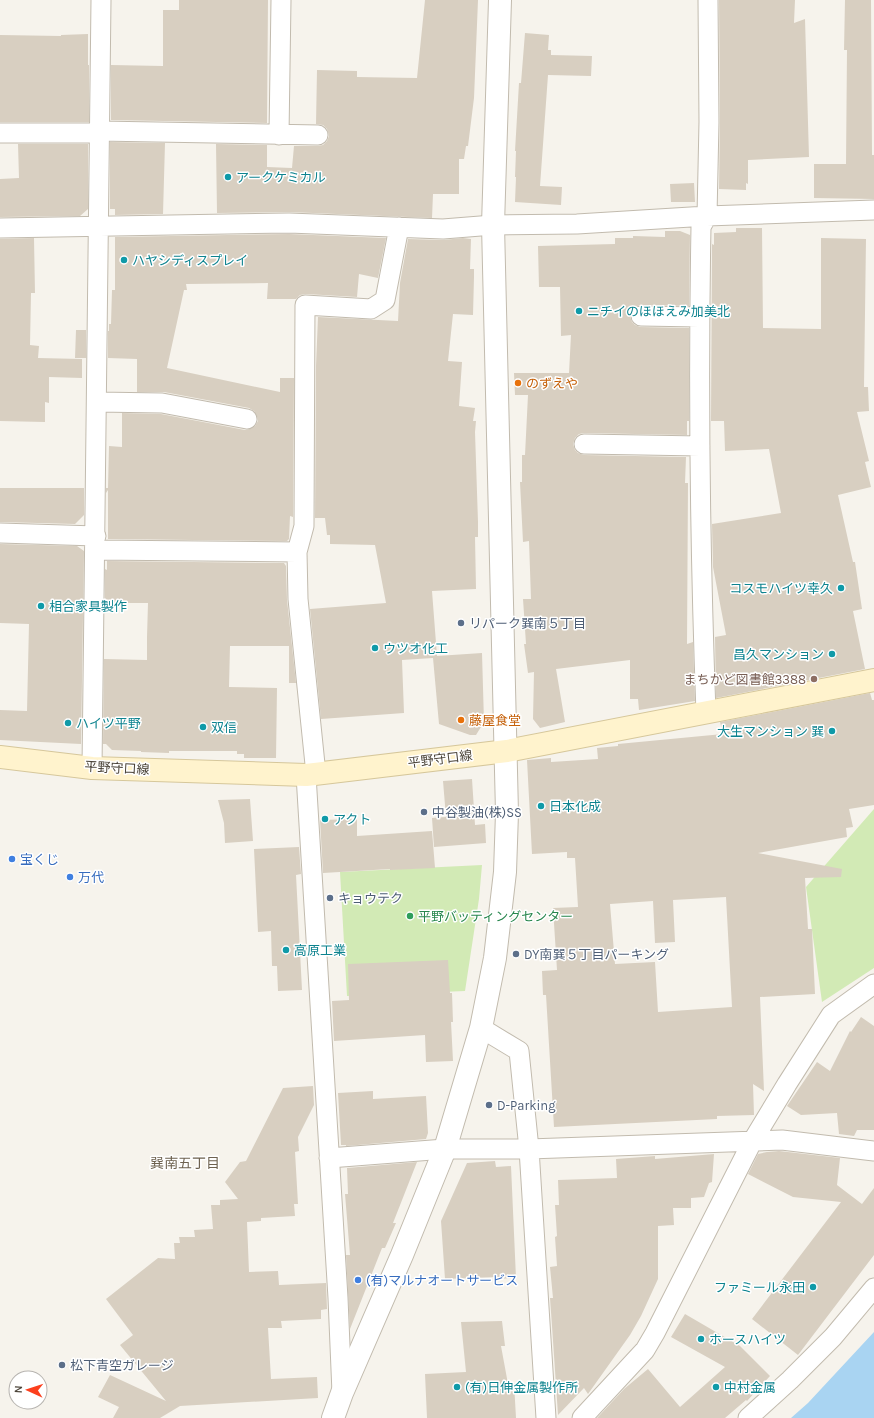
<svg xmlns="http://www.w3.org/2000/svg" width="874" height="1418" viewBox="0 0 874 1418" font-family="Karla,'Noto Sans JP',sans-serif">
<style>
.green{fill:#d2eab5}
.water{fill:#a9d4f2}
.building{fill:#d8cfc1;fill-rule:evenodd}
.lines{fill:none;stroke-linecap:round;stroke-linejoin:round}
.minor-casing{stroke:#c2bbae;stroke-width:21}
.tertiary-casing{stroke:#c2bbae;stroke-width:24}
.secondary-casing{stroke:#d6c79b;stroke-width:24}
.minor{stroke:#fff;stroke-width:19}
.tertiary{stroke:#fff;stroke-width:22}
.secondary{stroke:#fff3cd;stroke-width:22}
.culture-dot{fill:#0f9aa8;stroke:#fff;stroke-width:1.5}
.food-dot{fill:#e8710a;stroke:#fff;stroke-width:1.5}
.service-dot{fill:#5c6f8a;stroke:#fff;stroke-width:1.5}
.education-dot{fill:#8d6e63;stroke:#fff;stroke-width:1.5}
.shop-dot{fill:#3f7fe0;stroke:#fff;stroke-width:1.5}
.leisure-dot{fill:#2e9e5b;stroke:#fff;stroke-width:1.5}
.labels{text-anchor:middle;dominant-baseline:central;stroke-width:3;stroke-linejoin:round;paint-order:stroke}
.culture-label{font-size:13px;fill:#0d838f;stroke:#fff;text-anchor:start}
.food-label{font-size:13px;fill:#c56008;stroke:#fff;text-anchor:start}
.service-label{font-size:13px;fill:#4e5e75;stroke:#fff;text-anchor:start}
.education-label{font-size:13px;fill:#785e54;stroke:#fff;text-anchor:end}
.street-label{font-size:13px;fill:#4b4439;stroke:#fff}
.shop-label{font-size:13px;fill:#366cbe;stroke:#fff;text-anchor:start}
.leisure-label{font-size:13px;fill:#27864d;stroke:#fff;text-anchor:start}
.neighbourhood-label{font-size:14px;fill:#6e6250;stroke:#fff}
</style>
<rect width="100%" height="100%" fill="#f6f3ec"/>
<path class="green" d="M874,809V968L822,1002L806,887Z
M482,865L479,899L465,991L347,996L340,872Z"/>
<path class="water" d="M874,1332V1418H791L808,1403Z"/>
<path class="building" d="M179,0H268L267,123L111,120V65L163,66V10H179Z
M425,0H478L474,98L468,146H466L464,159H459V194H433L432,218L289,212L217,213L216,144L267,145V167L292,168L294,146H318L323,145L327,141L329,136L327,129L323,125L316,124L317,70L357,71V77L417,78Z
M719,0H795L794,23L805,19L809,157L748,160V184L746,183V190L719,189L720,122Z
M845,0H871L872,155H874V199L814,198V164H846L847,50H844Z
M525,33L549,35L548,50H551V55L592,56L591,76L548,75L540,186L562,187L561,205L515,202L516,177H515L516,151H515L519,83H521Z
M88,34V65H89V122H0V35L61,36V35Z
M110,142L165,143L163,214L115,215V209H110Z
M18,144H88V209L80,216L0,217V179L19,178Z
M694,183L695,202H671L670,184Z
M736,228H762L763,328L821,329V238L866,239L864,387H868L869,411L857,412L869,461L865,462L871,487L838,495L853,562H855L862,609L853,611L865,669L716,698L715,637L726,635L713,567L712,524L781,513L769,449L725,451L724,421H711L712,244L714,245V233L736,232Z
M665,231H680L690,235L689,306L641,305L635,307L632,310L630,316L632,322L635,325L640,327L689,328V421H687V435L584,433L579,434L575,438L573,444L575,450L578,453L584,455L686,457L685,483H688L687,644L693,642L695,701L639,710L638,699H630V660L556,669L565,722L540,728L533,719L534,672L528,673L524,644H526L523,599H531L529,541L523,542L520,482H522V455H525L528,395H515L514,373H569L571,335L561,336L560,287H539L538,246L615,244V238H633V236L665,237Z
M289,234L386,238L378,278L359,274L357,297L306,294L300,295L296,299H267L268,283L186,284L187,290H184L167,368L280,392V378H294L293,517L290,516L289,539L287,541L108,539V490L106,493V488H108L109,446L122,447V413L161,414L245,430L250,429L255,426L258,421L257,416L254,411L249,408L164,392H137V359L108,358V331H109V324H111L112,290H115V237Z
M34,238L35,293H31L30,345L39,346L38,358L82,359V378L49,377V403L45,402V422L0,421V239Z
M463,238L471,239L470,269H474V277L473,315L453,314L448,361L462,362L459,406L475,408L473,421H476L475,432L478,522V537H475L476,589L432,591L437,656L482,653L484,722L476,735H470L439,724L433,658L402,660L404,713L321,719L310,609L386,603L375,545L330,544V535H327L325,518H315L316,366L318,317L398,321L400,283L408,239L443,240Z
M76,330H86V358H75Z
M0,488H84V515L75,524L0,522Z
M0,544L77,546L84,551L81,744L0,740V710L27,711L29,624L0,623Z
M107,561L284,563L286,566L287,600L296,683H289V646H230L229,687L277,688L276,758H244V754H237V751H169V753L141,752V751L112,750L106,744H103L104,659L147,660V637L148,603H105V569L107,570Z
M870,693L872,700H874V805L849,809L853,827L846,828L847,837L758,853L842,869L841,877L805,878L808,929H812L815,994L760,997L764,1091L753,1084L754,1115L717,1116V1119L554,1127L546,995H543L542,971L557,970L553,908L578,907L575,858H567V852L532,854L527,760L551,758V762L598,759L597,748L618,746V744L723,734L720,722ZM726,897L732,1007L658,1012L655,962L615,964L610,904L653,901L655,943L675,942L673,900Z
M472,779L475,825L485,824L486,843L434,847L432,818L446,817L443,781Z
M250,799L253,841L225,843L224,823L218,800Z
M357,819V836L432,831L435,868L390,870V869L323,873L320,820Z
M299,847L301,874L296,875L302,990L278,991L277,966H272L271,931L258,932L254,849Z
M448,960L450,993H452L453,1022H451L453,1061L426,1062L425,1035L334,1041L332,1001L349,1000L348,964Z
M861,1017L874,1026V1130H857L854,1136L839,1134L837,1113L801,1115L787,1106L817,1062L830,1071L850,1031L851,1032Z
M313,1086L314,1105L298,1137L299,1151L295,1152L298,1204H294L295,1216L261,1218V1221L247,1222L249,1272L278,1271L279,1285L326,1283L327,1309L321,1310V1319L281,1321L282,1328H268L271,1379L317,1377L318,1398L180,1406L160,1418H113L119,1407L98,1397L110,1375L166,1401L120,1345L133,1335L106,1299L158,1258L175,1259L174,1243H180L179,1237H195L194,1230L213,1229L211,1205H220V1200L238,1199L225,1182L240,1162L246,1161L283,1088Z
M373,1091V1099L426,1096L428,1133L426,1139L346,1146V1145H341L338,1093Z
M779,1151L840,1158L837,1185L862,1204L874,1188V1255L798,1355L752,1319L841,1202L793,1197L748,1174L758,1154L767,1152Z
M714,1154L712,1182L709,1183L704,1197L691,1198V1208H673L674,1225L658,1226V1279L641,1316L630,1335L588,1394L584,1388L558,1415L552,1326L550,1298H553L550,1267L557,1266L555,1237L557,1236L555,1205H559L558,1180L617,1178L616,1159L655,1156V1159Z
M495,1161L496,1167L511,1166L516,1278L496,1279V1277L445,1279L441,1221L467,1163Z
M417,1162L393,1223H396L385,1248H382L350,1329L346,1255H350L345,1194H348L347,1168Z
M685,1314L740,1346L770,1376L747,1401L746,1400L725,1418H597L624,1389L648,1369L680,1407L725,1367L671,1337Z
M502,1321L505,1346H501L508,1384L514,1383L516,1418H427L425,1374L466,1372L461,1322Z"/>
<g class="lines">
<defs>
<path id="minor" d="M99,131L318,135
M0,133H99
M279,135L281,0
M0,228L289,223L443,229L493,225L577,224L707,216L874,210
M641,316L699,317
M97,402L162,403L247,419
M584,444L700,446
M0,533L96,536
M95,550L297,552
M706,713C700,551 698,389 701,227L707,216L709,122L708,0
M92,768L101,0
M316,774L298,599L297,552L304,526L305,305L371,309L385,300L399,227
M306,775L338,1298L342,1393
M481,1028L519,1051L529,1149L546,1418
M329,1158L445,1149H529L782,1140L874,1151
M582,1418L645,1350L655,1333L752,1142L787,1084L831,1015L874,984
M748,1418L790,1380L833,1337L874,1288"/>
<path id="tertiary" d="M333,1418L342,1393L402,1255L445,1149L481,1028L495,958L505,872L507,813L493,225L500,0"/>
<path id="secondary" d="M0,757L92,768L306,775L507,751L874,680"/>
</defs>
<use href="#minor" class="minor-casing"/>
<use href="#tertiary" class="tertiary-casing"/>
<use href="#secondary" class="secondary-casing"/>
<use href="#minor" class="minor"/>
<use href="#tertiary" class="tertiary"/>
<use href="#secondary" class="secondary"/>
</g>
<g class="culture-dot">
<circle cx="228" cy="177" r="4"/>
<circle cx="124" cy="260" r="4"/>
<circle cx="579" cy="311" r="4"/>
<circle cx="841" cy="588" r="4"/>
<circle cx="41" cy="606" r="4"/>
<circle cx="375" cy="648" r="4"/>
<circle cx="832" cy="654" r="4"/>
<circle cx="68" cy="723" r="4"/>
<circle cx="203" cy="727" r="4"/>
<circle cx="832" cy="731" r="4"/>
<circle cx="541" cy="806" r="4"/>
<circle cx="325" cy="819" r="4"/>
<circle cx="286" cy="950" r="4"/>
<circle cx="813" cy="1287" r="4"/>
<circle cx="701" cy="1339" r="4"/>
<circle cx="457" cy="1387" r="4"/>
<circle cx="716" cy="1387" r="4"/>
</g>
<g class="food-dot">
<circle cx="518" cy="383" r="4"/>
<circle cx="461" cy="720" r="4"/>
</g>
<g class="service-dot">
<circle cx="461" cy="623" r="4"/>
<circle cx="424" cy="812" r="4"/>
<circle cx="330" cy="898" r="4"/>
<circle cx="516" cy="954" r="4"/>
<circle cx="489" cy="1105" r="4"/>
<circle cx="62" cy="1365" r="4"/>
</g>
<circle class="education-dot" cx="814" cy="679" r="4"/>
<g class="shop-dot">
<circle cx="12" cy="859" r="4"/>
<circle cx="70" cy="877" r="4"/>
<circle cx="358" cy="1280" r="4"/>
</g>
<circle class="leisure-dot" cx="410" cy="916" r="4"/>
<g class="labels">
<g class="culture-label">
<text x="236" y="177">アークケミカル</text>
<text x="132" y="260">ハヤシディスプレイ</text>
<text x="587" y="311">ニチイのほほえみ加美北</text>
<text x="833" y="588" text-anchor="end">コスモハイツ幸久</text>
<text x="49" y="606">相合家具製作</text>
<text x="383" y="648">ウツオ化工</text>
<text x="824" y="654" text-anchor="end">昌久マンション</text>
<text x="76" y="723">ハイツ平野</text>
<text x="211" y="727">双信</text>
<text x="824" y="731" text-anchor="end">大生マンション 巽</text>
<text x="549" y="806">日本化成</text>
<text x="333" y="819">アクト</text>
<text x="294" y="950">高原工業</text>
<text x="805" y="1287" text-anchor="end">ファミール永田</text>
<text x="709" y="1339">ホースハイツ</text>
<text x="465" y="1387">(有)日伸金属製作所</text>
<text x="724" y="1387">中村金属</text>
</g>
<g class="food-label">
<text x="526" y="383">のずえや</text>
<text x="469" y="720">藤屋食堂</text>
</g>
<g class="service-label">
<text x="469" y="623">リパーク巽南５丁目</text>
<text x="432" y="812">中谷製油(株)SS</text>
<text x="338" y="898">キョウテク</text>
<text x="524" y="954">DY南巽５丁目パーキング</text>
<text x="497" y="1105">D-Parking</text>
<text x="70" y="1365">松下青空ガレージ</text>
</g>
<g class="education-label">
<text x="806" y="679">まちかど図書館3388</text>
</g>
<g class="street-label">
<text transform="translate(440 759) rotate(-7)">平野守口線</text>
<text transform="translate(117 768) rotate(3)">平野守口線</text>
</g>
<g class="shop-label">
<text x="20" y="859">宝くじ</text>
<text x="78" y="877">万代</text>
<text x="366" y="1280">(有)マルナオートサービス</text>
</g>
<g class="leisure-label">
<text x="418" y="916">平野バッティングセンター</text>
</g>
<g class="neighbourhood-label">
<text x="185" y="1163">巽南五丁目</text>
</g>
</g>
<g transform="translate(28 1390) rotate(273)"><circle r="19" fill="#ffffff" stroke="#b7b4b0"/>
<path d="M0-3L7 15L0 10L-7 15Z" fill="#fc3f1d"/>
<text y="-6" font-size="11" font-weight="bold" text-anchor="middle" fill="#4b4439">N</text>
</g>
</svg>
